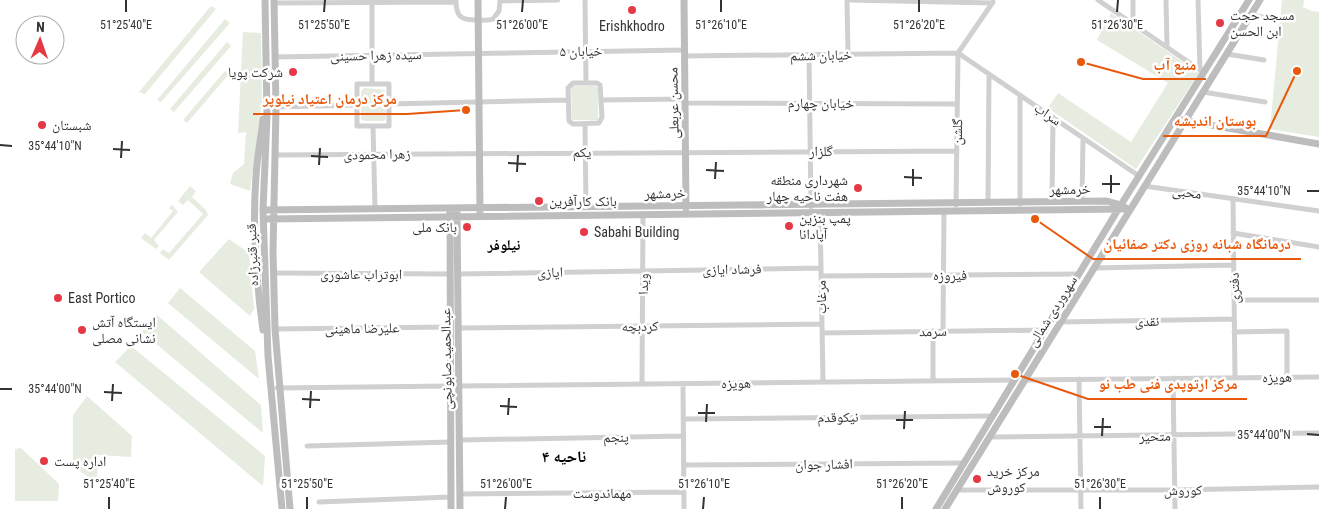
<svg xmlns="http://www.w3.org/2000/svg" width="1319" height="509" viewBox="0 0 1319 509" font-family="'Roboto Condensed','Noto Naskh Arabic',sans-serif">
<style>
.green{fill:#e6ecdf}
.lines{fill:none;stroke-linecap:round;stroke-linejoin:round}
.street{stroke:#d0d0d0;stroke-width:5}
.secondary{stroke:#bdbdbd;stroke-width:7}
.ticks{fill:none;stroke:#333;stroke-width:2}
.poi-dot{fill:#e63946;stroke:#fff;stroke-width:2}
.labels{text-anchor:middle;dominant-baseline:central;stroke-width:5;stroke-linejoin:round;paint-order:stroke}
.poi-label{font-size:14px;fill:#333;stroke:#fff;text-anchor:start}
.street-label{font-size:14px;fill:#333;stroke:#fff}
.neighbourhood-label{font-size:15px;font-weight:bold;fill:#000;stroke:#fff}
.quarter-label{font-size:16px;font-weight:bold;fill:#000;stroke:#fff}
.ticks-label{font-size:12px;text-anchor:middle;fill:#333;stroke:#fff;stroke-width:5;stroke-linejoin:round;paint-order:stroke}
.leader{fill:none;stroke:#e8590c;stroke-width:2}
.callout-dot{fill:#e8590c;stroke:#fff;stroke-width:2}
.callout-label{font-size:15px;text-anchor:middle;font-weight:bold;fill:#e8590c;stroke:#fff;stroke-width:5;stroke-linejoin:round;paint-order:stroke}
</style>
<rect width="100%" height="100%" fill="#fff"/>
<path class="green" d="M1282,0H1304L1303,7L1312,11L1319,12V137L1270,129Z
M211,6L216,9L145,94L139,92Z
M1111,13L1199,73L1136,169L1048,108L1058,93L1131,142L1168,83L1097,40Z
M225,19L230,23L161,102L157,100Z
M243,32L261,33L262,100L250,191L230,184L233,173L244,164L246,132L238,133Z
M227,42L231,46L174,112L170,109Z
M225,71L229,74L187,123L183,120Z
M573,86H596L598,88V120H572L571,89Z
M364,88L385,90L386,118L384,121H364L361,119V91Z
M190,186L196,191L192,197L206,210L208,215L169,260L160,253L163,249L169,253L203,214L188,200L183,205L178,201Z
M172,205L178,212L154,240L159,246L156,249L141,238L145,233L151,238L173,211L169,208Z
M229,239L249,253L254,309L250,316L199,272Z
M180,288L255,351L259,379L168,303Z
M157,315L261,405L263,433L142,332Z
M131,346L265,456L263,486L115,362Z
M87,396L132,436L131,457L98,455L97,482L73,467V415Z
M21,448L59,484L58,501H15V449Z"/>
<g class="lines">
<path class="street" d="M456,0C456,16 460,20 476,20C482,20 488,21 493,19L499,11L500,1L558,0
M585,0L586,83
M847,0L848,54
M850,0L992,3
M1098,0L1203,72
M1133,0V24
M1166,0L1167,46
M1198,0L1200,70
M274,3L456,2
M1251,15L1267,18
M958,53L1139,176
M958,53L993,2
M1227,54L1264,60
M809,55L811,207
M684,56L958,53
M275,57L684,50
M573,83H597L600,85L602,117L599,123L573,124L569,121L568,88Z
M357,84H389V126H357Z
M372,84V0
M1203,92L1265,102
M602,100L685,99
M685,103L957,104
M389,104L568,100
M276,107L357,105
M585,124L586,207
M373,126L375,209
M275,155L957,151
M1144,186L1319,211
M1233,199L1235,378
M1082,201L1083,138
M988,202L989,74
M1052,202L1053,117
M1020,204V95
M956,205L958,53
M820,212L823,382
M1233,233L1319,247
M1094,268L1233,265
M273,273L450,274
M458,274L821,268
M821,276L1079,274
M1234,300H1319
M1060,322L1234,319
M458,328L822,324
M275,329L450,327
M933,331V381
M943,331L944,211
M1234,332L1287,331V377
M822,333L1045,330
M1173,378L1175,509
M1079,379L1081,509
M1024,380L1319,377
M642,384L643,214
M683,384L684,509
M459,386L1014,380
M277,388L450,386
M683,419L992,416
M990,437L1319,433
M460,440L683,436
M307,446L451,442
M684,465L964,463
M957,490H1175L1319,487
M460,494L684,492
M319,502L451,497"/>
<path class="secondary" d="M265,0L267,116L263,210L268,356L282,509
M274,0L276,107L273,251L275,329L290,509
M478,0L480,212
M684,0L686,208
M263,119C261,138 257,157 256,176C252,228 256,279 263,330
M1182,120L1319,144
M263,210L1107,201L1121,205L1129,210
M450,212L451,509
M457,212L460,509
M264,219L1124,209
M936,509L1119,208L1249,0
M945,509L1260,0"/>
</g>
<path class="ticks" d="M126,12V0M324,12L325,0M522,12L523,0M721,12V0M919,12V0M1117,12L1118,0M0,145L12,146M113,149L130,150M311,156L328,157M121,158L122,141M508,163L526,164M319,165L320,148M706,170L724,171M517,172L518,155M904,177L922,178M715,179L716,162M1102,184H1120M913,186V169M1307,191H1319M1111,193V175M0,389H12M104,392L122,393M302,399L320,400M112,401L113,384M500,406L517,407M310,408L311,391M698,413H715M508,415L509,398M896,420H913M706,422L707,404M1094,427H1111M904,429L905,411M1307,434L1319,435M1102,436L1103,418M109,509V497M307,509V497M505,509L506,497M703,509L704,497M902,509V497M1100,509V497"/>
<g class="poi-dot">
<circle cx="632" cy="10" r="5"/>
<circle cx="1220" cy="23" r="5"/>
<circle cx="293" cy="72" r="5"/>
<circle cx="42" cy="125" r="5"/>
<circle cx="858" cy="188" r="5"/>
<circle cx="539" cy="201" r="5"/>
<circle cx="789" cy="226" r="5"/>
<circle cx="467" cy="227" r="5"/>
<circle cx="584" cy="232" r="5"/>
<circle cx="58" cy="298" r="5"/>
<circle cx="82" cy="330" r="5"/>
<circle cx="44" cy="461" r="5"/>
<circle cx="977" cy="479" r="5"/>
</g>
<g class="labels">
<g class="poi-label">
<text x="1230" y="15">مسجد حجت<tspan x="1230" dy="16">ابن الحسن</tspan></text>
<text x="632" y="26" text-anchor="middle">Erishkhodro</text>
<text x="283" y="72" text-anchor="end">شرکت پویا</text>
<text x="52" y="125">شبستان</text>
<text x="848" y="180" text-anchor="end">شهرداری منطقه<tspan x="848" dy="16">هفت ناحیه چهار</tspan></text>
<text x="549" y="201">بانک کارآفرین</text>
<text x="799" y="218">پمپ بنزین<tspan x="799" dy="16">آپادانا</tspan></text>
<text x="457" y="227" text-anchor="end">بانک ملی</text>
<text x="594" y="232">Sabahi Building</text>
<text x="68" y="298">East Portico</text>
<text x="92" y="322">ایستگاه آتش<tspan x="92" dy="16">نشانی مصلی</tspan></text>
<text x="54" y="461">اداره پست</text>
<text x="987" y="471">مرکز خرید<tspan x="987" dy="16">کوروش</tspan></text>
</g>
<g class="street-label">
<text transform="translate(581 51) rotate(-1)">خیابان ۵</text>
<text transform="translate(376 55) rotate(-1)">سیده زهرا حسینی</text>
<text transform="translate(821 55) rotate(-1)">خیابان ششم</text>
<text transform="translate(673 103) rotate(-91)">محسن عربعلی</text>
<text x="821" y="103">خیابان چهارم</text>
<text transform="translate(1048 114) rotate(34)">سراب</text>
<text transform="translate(957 132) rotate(-89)">گلشن</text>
<text x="821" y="151">گلزار</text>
<text x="582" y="152">یکم</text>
<text transform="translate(377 154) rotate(-1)">زهرا محمودی</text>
<text transform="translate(1070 189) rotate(-1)">خرمشهر</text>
<text transform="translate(1187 192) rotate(8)">محبی</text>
<text transform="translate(665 193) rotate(-1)">خرمشهر</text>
<text transform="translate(252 255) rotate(-92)">قنبر قنبرزاده</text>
<text transform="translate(732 269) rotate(-1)">فرشاد ایازی</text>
<text transform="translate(550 272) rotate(-1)">ایازی</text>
<text x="361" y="274">ابوتراب عاشوری</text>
<text x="950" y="275">فیروزه</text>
<text transform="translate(643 284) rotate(-90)">ویدا</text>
<text transform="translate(1234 288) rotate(-91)">دفتری</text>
<text transform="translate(821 297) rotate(-91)">مرغاب</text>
<text transform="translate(1052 311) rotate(-58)">سهروردی شمالی</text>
<text transform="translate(1147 321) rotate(-1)">نقدی</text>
<text transform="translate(640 326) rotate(-1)">کردبچه</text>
<text transform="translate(362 328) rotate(-1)">علیرضا ماهینی</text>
<text transform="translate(933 331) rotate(-1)">سرمد</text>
<text transform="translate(446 359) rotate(-91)">عبدالحمید صابونچی</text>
<text transform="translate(1277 377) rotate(-1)">هویزه</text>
<text transform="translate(736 383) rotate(-1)">هویزه</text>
<text transform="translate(838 417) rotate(-1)">نیکوقدم</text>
<text transform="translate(1155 436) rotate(-1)">متحیر</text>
<text transform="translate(616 437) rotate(-1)">پنجم</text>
<text transform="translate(824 464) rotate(-1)">افشار جوان</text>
<text transform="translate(1183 490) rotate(-1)">کوروش</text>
<text x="602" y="493">مهماندوست</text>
</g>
<g class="neighbourhood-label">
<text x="504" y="245">نیلوفر</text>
</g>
<g class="quarter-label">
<text x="564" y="456">ناحیه ۴</text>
</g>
</g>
<g class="ticks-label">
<text x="126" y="29">51°25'40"E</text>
<text x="324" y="29">51°25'50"E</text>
<text x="522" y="29">51°26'00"E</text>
<text x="721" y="29">51°26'10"E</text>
<text x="919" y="29">51°26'20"E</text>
<text x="1117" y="29">51°26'30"E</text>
<text x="55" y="150">35°44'10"N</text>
<text x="1264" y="195">35°44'10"N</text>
<text x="55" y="393">35°44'00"N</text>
<text x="1264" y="439">35°44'00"N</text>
<text x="109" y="488">51°25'40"E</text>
<text x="307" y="488">51°25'50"E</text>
<text x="506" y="488">51°26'00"E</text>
<text x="704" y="488">51°26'10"E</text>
<text x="902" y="488">51°26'20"E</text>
<text x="1100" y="488">51°26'30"E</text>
</g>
<path class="leader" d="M1081 62L1143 79H1206M466 110L407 114H253M1297 71L1266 136H1163M1035 219L1093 259H1301M1015 374L1088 399H1247"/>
<g class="callout-dot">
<circle cx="1081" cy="62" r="5"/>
<circle cx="466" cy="110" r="5"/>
<circle cx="1297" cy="71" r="5"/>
<circle cx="1035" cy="219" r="5"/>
<circle cx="1015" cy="374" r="5"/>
</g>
<g class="callout-label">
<text x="1175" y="70">منبع آب</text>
<text x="330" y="104">مرکز درمان اعتیاد نیلوپر</text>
<text x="1215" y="126">بوستان اندیشه</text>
<text x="1197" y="249">درمانگاه شبانه روزی دکتر صفائیان</text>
<text x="1168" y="389">مرکز ارتوپدی فنی طب نو</text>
</g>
<g transform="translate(40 40) rotate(2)"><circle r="24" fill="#ffffff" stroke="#adadad"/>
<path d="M0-4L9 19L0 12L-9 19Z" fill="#e63946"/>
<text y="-8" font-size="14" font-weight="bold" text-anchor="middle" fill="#333333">N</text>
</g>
</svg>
